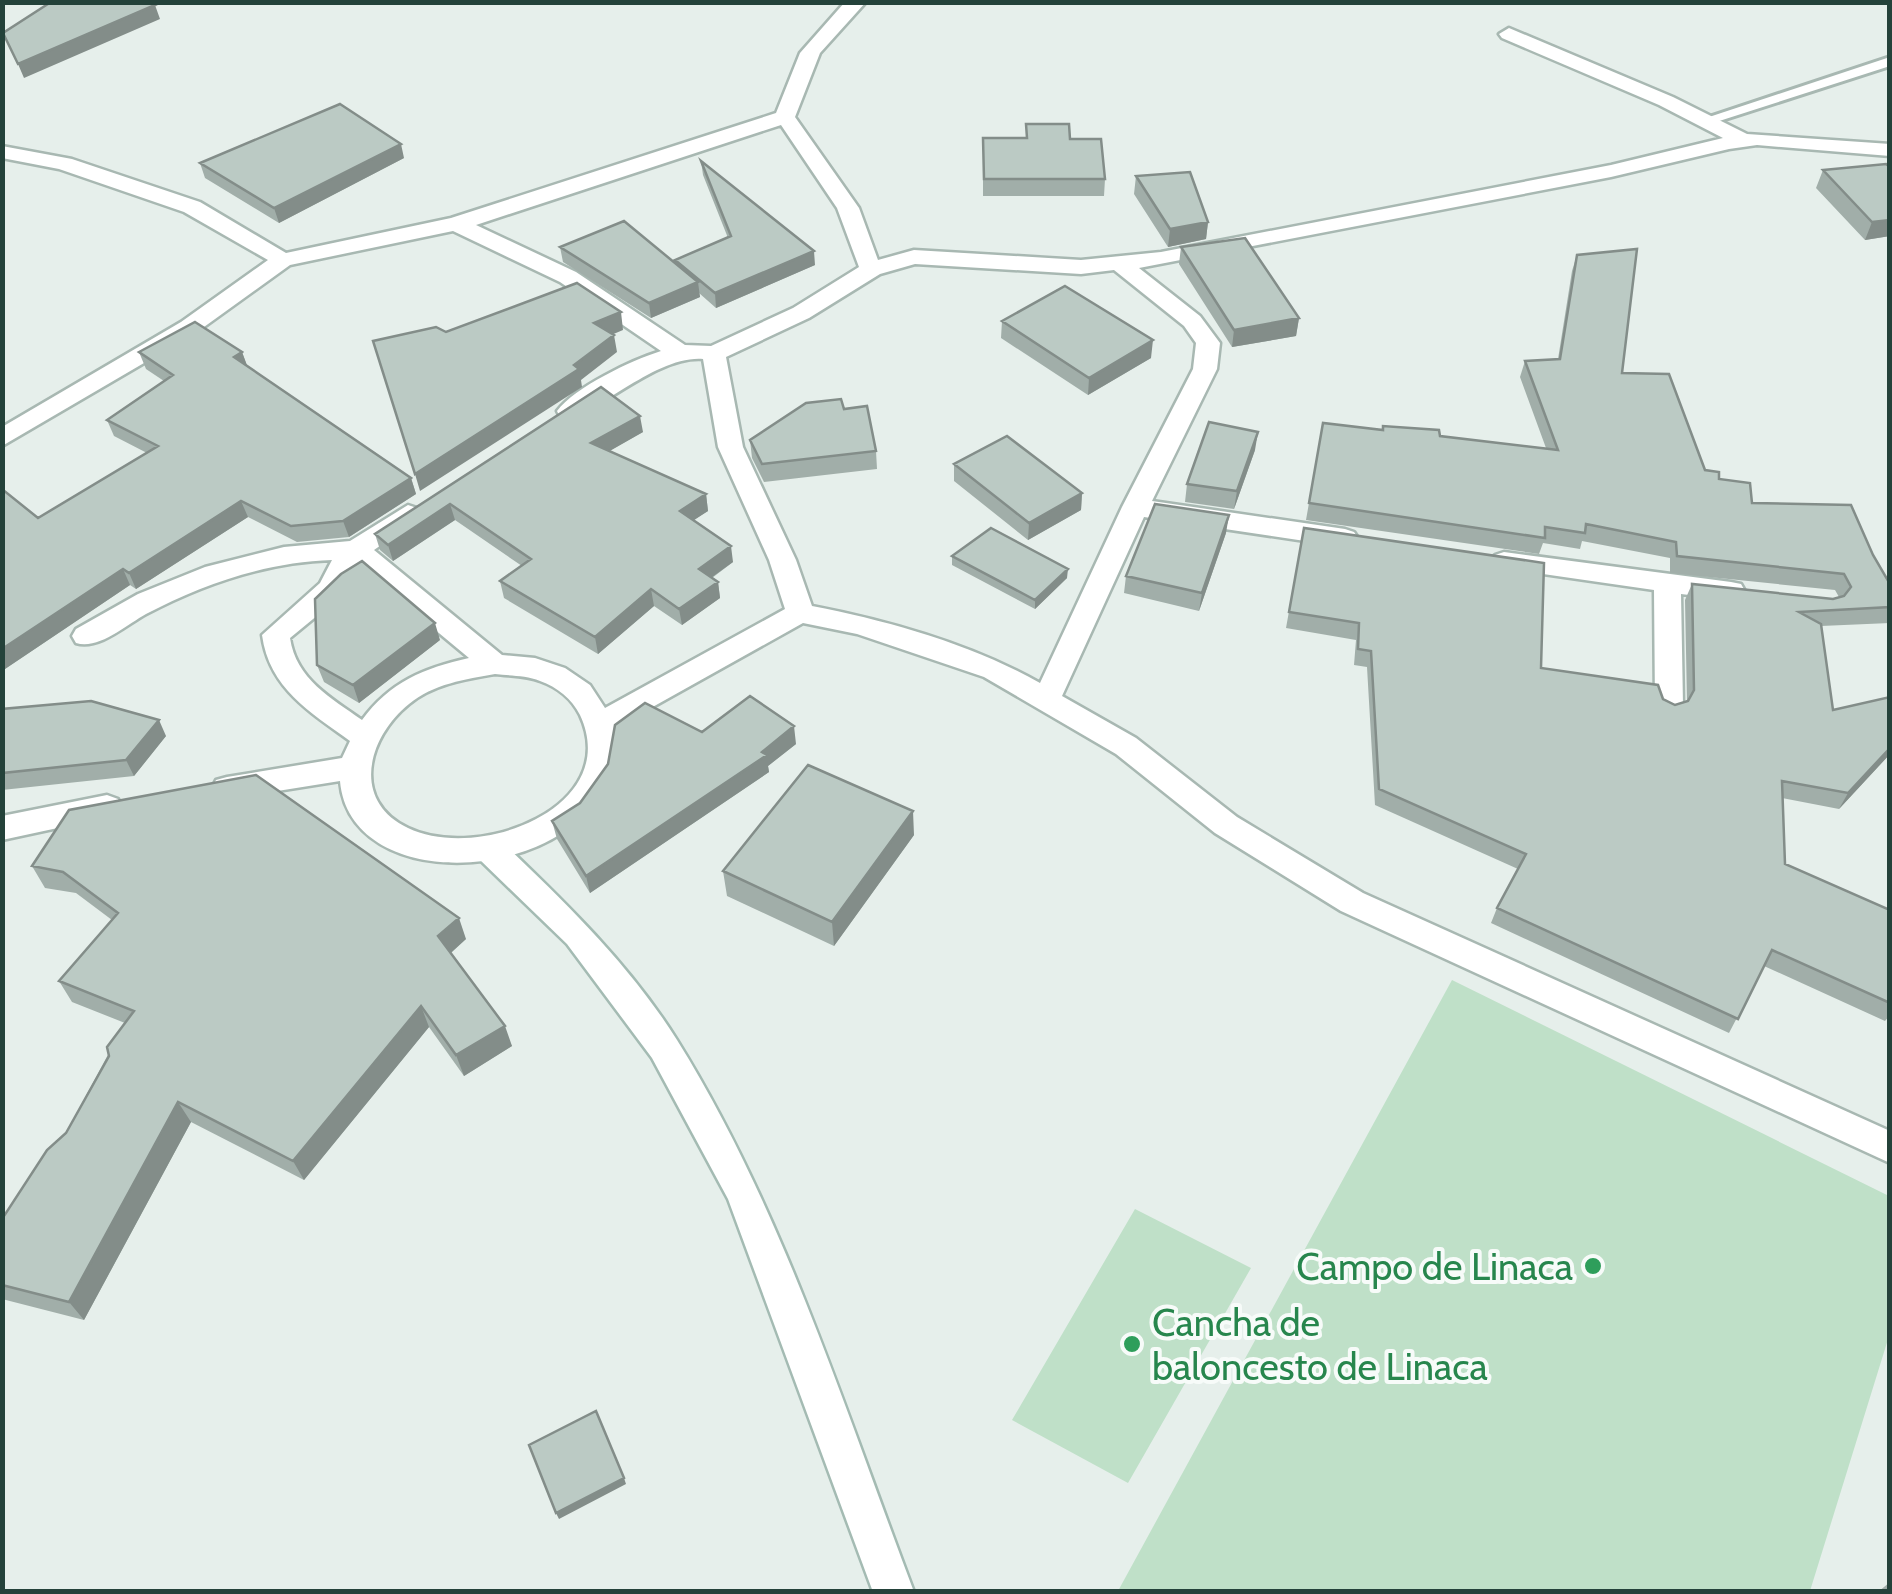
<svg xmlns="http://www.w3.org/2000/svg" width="1892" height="1594" viewBox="0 0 1892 1594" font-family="Cabin,sans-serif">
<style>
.green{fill:#bfe0c8}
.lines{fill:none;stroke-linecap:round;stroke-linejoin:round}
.lane-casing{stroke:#a8b8b2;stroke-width:6}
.street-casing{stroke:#a8b8b2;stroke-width:5}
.secondary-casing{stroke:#a4bbb3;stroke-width:5}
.lane{fill:#fff;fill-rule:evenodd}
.street{fill:#fff;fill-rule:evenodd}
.secondary{fill:#fff;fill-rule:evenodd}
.wall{fill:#a1aea9}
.shaded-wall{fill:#838d89}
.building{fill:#bbcac4;stroke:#838d89;stroke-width:2.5}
.leisure-dot{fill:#2e9e5b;stroke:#f7fbf9;stroke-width:4}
.labels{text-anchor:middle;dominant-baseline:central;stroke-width:8;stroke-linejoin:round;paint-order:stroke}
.near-leisure-label{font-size:38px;fill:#27864d;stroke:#f7fbf9;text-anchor:end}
</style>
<rect width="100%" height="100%" fill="#e6efeb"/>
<path class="green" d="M1452,980L1889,1196V1336L1810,1591H1118Z
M1135,1209L1251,1268L1128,1483L1012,1420Z"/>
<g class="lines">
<defs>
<path id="lane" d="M1890,57V66L1713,123L1700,120Z"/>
<path id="street" d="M845,2H866L820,53L795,117L859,208L878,260L914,250L1081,260L1161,252L1611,165L1723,138L1659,105L1502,38L1499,34L1509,28L1673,97L1747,134L1890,144V156L1757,145L1729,149L1611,177L1139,268L1200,316L1220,343L1217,369L1152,501L1345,529L1354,532L1358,538L1354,544L1345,547L1144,517L1062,696L1136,738L1237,817L1363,893L1890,1131V1163L1341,911L1215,833L1116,754L984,677L857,634L803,623L615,728C633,879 351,912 340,781L227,799L216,796L212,788L216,780L227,777L342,758L350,741C310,712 269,688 262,635L320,583L332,560C267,562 203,584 146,614C126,625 99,650 76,643L72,636L76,629L138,594L205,567L284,547L350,541L408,505L417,508L421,514L417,520L374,550L502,655L535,658L565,668L590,685L605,708L785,609L769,560L718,447L703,359C652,355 589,424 560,417L557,411C575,387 632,360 661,351L560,282L453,231L290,265L197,332L2,446V427L181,322L268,260L184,212L59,169L2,158V146L72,159L200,202L286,253L451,218L776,113L800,53ZM781,125L837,208L859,267L793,308L711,346L685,345L576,272L476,225ZM915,264L1081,274L1114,270L1184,326L1196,343L1193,369L1122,507L1040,683C971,644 889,621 812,606L796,560L743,447L726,357L809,318L880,274ZM357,565L469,658C424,668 390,682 362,720C331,698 296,679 290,638L341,596ZM495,674C510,676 526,675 540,681C557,687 572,699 580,715C623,807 479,862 408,828C351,801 367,738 409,704C433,684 466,679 495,674Z
M1504,552L1731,582L1741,584L1745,591L1741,598L1731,600L1681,594L1683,706L1679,713L1669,717L1659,713L1655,706L1654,590L1495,567L1491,561L1495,555Z
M107,795L118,799L122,807L118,815L2,840V816Z"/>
<path id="secondary" d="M490,838L501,841C565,902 630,965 677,1040C783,1210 843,1405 914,1592H873L728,1199L652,1058L567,944L479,859L475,850L479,841Z"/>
</defs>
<use href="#lane" class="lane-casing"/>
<use href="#street" class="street-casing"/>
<use href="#secondary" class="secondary-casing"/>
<use href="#lane" class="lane"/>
<use href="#street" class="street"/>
<use href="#secondary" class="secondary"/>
</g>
<path class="wall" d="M1026,124L1070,139L1105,179L1104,196H983V138H1026Z
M404,158L279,223L205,178L200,163Z
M701,161L815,265L716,308L699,293L700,297L651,318L563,262L560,247L676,264L675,260L728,238L703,175Z
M1890,167V236L1865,240L1816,188L1823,170Z
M1136,176L1208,222L1206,239L1168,247L1134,194Z
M1181,247L1299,318L1296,336L1232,347L1179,264Z
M1577,255L1622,373L1705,470L1752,503L1873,555L1890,584V623L1821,626L1833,710L1890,697V754L1839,809L1782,798L1785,864L1890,910V1015L1885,1021L1764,966L1729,1033L1491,923L1497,908L1518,869L1375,805L1367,667L1354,665L1356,640L1286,628L1304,528L1541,668L1663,699L1675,705L1687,701L1685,600L1692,584L1833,599L1839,597L1835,590L1670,573V558L1582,541L1580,549L1543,543L1539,554L1306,520L1323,423L1382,430L1383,426L1440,436L1546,448L1520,377L1525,361L1558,359L1572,271Z
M1002,321L1151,358L1088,395L1001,338Z
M139,352H242L247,366L411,478L416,494L349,537L297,542L248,517L136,589L130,585L2,671V489L38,518L147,453L114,436L107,420L164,381L146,369Z
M601,387L643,432L609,451L706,494L708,511L693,520L733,562L712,578L718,582L720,598L682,625L654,606L598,654L504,598L500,581L522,566L455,520L393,561L380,550L375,534Z
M844,409L876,451L877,469L764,482L752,458L750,440Z
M1255,450L1234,509L1185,502L1187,484Z
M954,464L1082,493L1081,510L1028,540L954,481Z
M1226,533L1199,611L1124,593L1126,576Z
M952,556L1067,578L1035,609L952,565Z
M440,640L359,703L324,682L317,665Z
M2,709L166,736L134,776L2,790Z
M702,732L796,744L768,766L769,772L590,893L557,839L552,821Z
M914,835L834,946L727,896L723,871Z
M32,866L466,939L451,953L512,1046L464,1076L429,1027L304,1180L191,1122L84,1320L2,1299V1219L66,1133L125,1023L72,1002L59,981L112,920L76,893L45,888Z
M1890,1582V1592H1878Z"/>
<path class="shaded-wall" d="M155,5L160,19L24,78L18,64Z
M401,144L404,158L279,223L274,208Z
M1890,220V236L1865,240L1872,222Z
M1208,222L1206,239L1168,247L1170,229Z
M814,251L815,265L716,308L715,293Z
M698,282L700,297L651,318L649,303Z
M621,312L623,330L597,341L594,323Z
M1299,318L1296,336L1232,347L1234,330Z
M614,335L617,352L581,380L582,387L420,491L415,474L574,365Z
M1153,340L1151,358L1088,395L1089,378Z
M242,352L248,368L234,357Z
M640,416L643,432L594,460L591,443Z
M1258,432L1255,450L1234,509L1237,491Z
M411,478L416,494L349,537L343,521Z
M1082,493L1081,510L1028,540L1029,523Z
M706,494L708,511L682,528L680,511Z
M241,501L248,517L136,589L129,573Z
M450,504L455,520L393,561L388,545Z
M1229,515L1226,533L1199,611L1202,593Z
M731,546L733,562L701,585L699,569Z
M123,569L130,585L2,671V649Z
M1068,569L1067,578L1035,609V600Z
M718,582L720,598L682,625L679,609Z
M651,589L654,606L598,654L595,637Z
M435,623L440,640L359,703L353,685Z
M159,720L166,736L134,776L126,760Z
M794,726L796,744L768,766L769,772L590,893L586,876L762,752Z
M1890,748V754L1839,809L1848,793Z
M913,811L914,835L834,946L832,922Z
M459,918L466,939L446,957L438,936Z
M421,1006L429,1027L304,1180L293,1161Z
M505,1026L512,1046L464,1076L456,1055Z
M178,1102L191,1122L84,1320L69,1302Z
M624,1478L626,1484L559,1519L556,1513Z"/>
<path class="building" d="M51,2H150L155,5L18,64L3,33Z
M340,104L401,144L274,208L200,163Z
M1026,124H1069L1070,139H1101L1105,179H984L983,138H1027Z
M701,161L814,251L715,293L675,260L731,236Z
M1886,164L1890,167V220L1872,222L1823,170Z
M1190,172L1208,222L1170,229L1136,176Z
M624,221L698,282L649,303L560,247Z
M1245,238L1299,318L1234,330L1181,247Z
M1637,249L1622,373L1669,374L1705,470L1719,472V479L1750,483L1752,503L1851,505L1873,555L1890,584V607L1799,612L1821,624L1833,710L1890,697V748L1848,793L1782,781L1785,864L1890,910V1003L1772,950L1738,1019L1497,908L1526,854L1379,789L1371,651L1358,649L1359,623L1289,612L1304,528L1544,563L1541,668L1658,685L1663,699L1675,705L1688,701L1694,690L1692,584L1833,599L1844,596L1851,587L1844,574L1677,556L1676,542L1586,524L1585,533L1545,527V538L1309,503L1323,423L1383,430V426L1439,430L1440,436L1558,450L1525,361L1560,359L1577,255Z
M577,283L621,312L594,323L614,335L574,365L579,369L415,474L373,341L436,327L446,332Z
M1065,286L1153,340L1089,378L1002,321Z
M195,322L242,352L234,357L411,478L343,521L291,526L241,501L129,573L123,569L2,649V489L38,518L158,446L107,420L173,375L139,352Z
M601,387L640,416L591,443L706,494L680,511L731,546L699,569L718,582L679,609L651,589L595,637L500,581L531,559L450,504L388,545L375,534Z
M841,399L844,409L867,406L876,451L762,464L750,440L806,403Z
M1209,422L1258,432L1237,491L1187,484Z
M1007,436L1082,493L1029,523L954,464Z
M1155,504L1229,515L1202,593L1126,576Z
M991,528L1068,569L1035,600L952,556Z
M362,561L435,623L353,685L317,665L315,599L341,574Z
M750,696L794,726L762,752L767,755L586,876L552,821L580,803L608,764L615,725L645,703L702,732Z
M91,701L159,720L126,760L2,773V709Z
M808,765L913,811L832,922L723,871Z
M256,775L459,918L438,936L505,1026L456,1055L421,1006L293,1161L178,1102L69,1302L2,1285V1219L47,1150L66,1133L109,1056L107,1047L134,1011L59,981L118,913L63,872L32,866L69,810Z
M596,1411L624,1478L556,1513L529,1445Z"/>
<g class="leisure-dot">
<circle cx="1593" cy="1266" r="10"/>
<circle cx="1132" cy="1344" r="10"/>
</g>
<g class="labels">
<g class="near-leisure-label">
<text x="1573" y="1266">Campo de Linaca</text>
<text x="1152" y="1322" text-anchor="start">Cancha de<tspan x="1152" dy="44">baloncesto de Linaca</tspan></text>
</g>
</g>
<rect width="1892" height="1594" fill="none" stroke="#24423a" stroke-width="10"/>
</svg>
